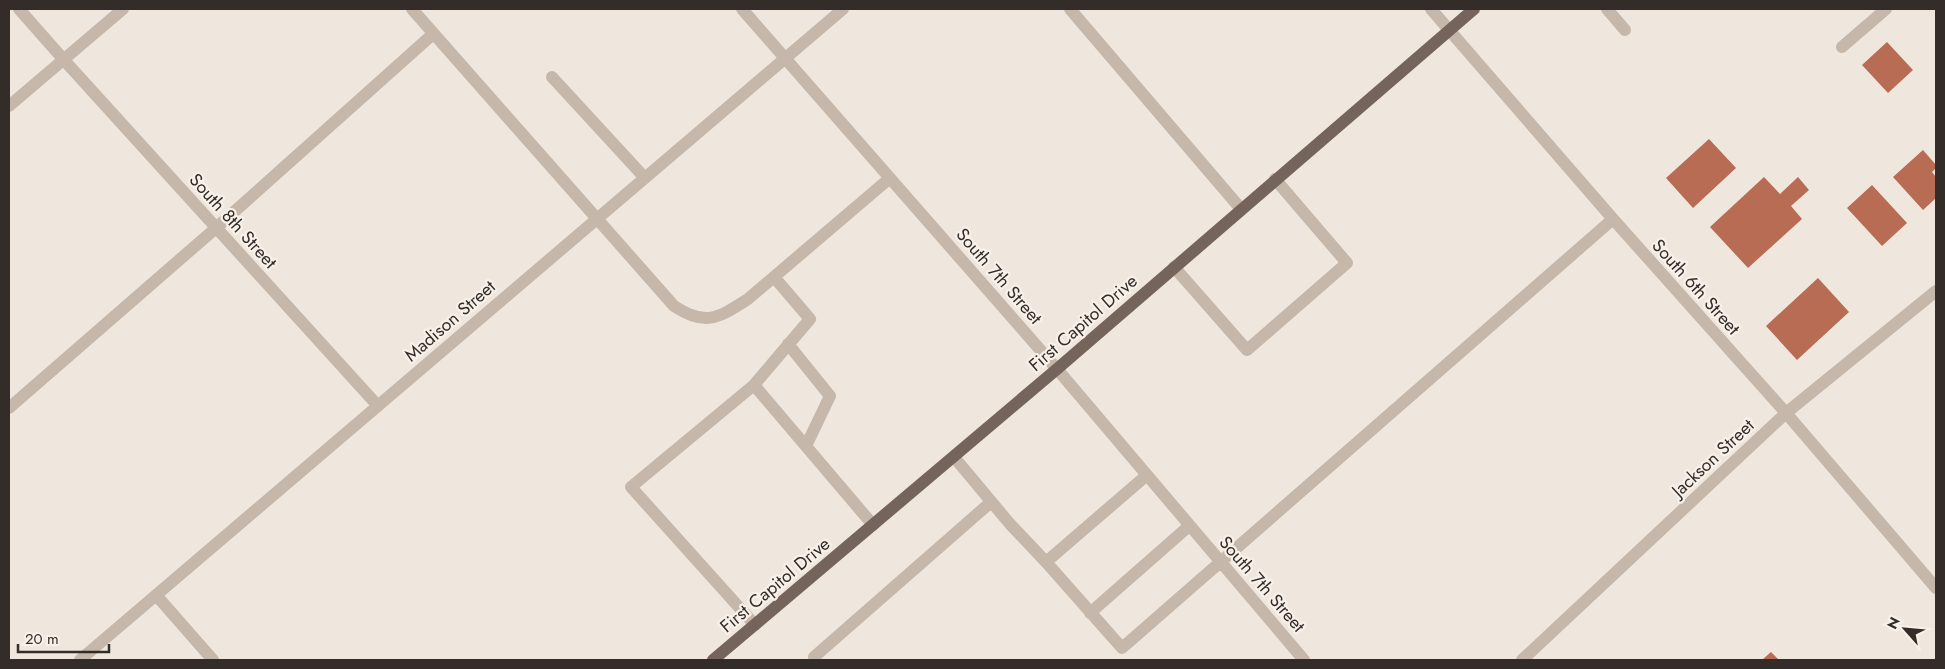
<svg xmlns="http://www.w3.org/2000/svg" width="1945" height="669" viewBox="0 0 1945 669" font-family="Jost,sans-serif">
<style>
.building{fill:#b76c53}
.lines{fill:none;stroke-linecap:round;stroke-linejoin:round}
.minor{stroke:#c5b7aa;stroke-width:12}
.major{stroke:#74645c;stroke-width:12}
.labels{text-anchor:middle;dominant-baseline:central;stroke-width:4.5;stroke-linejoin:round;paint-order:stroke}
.street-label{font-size:18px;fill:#342c29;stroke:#f7f1e9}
</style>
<rect width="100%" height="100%" fill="#efe7dd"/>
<path class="building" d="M1887,42L1913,70L1888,93L1862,65Z
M1709,139L1736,168L1693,208L1666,178Z
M1923,150L1936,165V168L1932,172L1936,177V198L1923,210L1893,177Z
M1764,177L1780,194L1798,177L1809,190L1791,206L1802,219L1748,268L1710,227Z
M1872,185L1907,223L1882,246L1847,208Z
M1818,278L1849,312L1797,360L1766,326Z
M1771,652L1779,660H1762Z"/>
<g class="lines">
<path class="minor" d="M19,9L64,60L378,406
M412,9L674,306C706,327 718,318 748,299L890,178
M742,9L1057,369L1304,660
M1070,9L1241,209
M1431,9L1613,219L1786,413L1936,588
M1607,9L1625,30
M1842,47L1886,9
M552,77L645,178
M9,106L123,9
M1174,267L1247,350L1347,263L1275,179
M788,344L830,396L806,446
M754,385L810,319L774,277
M9,408L216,228L433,34
M954,457L1010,524L1046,562L1122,648L1613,219
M1046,562L1147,475
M156,595L213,660
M1090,613L1189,526
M755,625L631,487L754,385L873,525
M814,657L991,502
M80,660L843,9
M1522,660L1786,413L1936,291"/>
<path class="major" d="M713,660L1057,369L1474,9"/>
</g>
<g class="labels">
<g class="street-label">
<text transform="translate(233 221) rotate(48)">South 8th Street</text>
<text transform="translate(999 276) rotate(49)">South 7th Street</text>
<text transform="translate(1696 287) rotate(48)">South 6th Street</text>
<text transform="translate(450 321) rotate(-41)">Madison Street</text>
<text transform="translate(1083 323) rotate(-41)">First Capitol Drive</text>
<text transform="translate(1713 458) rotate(-43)">Jackson Street</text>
<text transform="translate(1262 584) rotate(49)">South 7th Street</text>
<text transform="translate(775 585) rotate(-40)">First Capitol Drive</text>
</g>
</g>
<rect width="1945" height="669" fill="none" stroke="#342c29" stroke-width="20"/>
<g transform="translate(1905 629) rotate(297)" stroke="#f7f1e9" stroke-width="4" paint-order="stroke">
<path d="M0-4L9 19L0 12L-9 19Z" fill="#342c29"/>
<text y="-8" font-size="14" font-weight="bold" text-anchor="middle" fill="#342c29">N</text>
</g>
<path d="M18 644v8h91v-8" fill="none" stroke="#342c29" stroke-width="2.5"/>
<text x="25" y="644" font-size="15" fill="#342c29" stroke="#f7f1e9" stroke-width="4" paint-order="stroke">20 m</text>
</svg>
